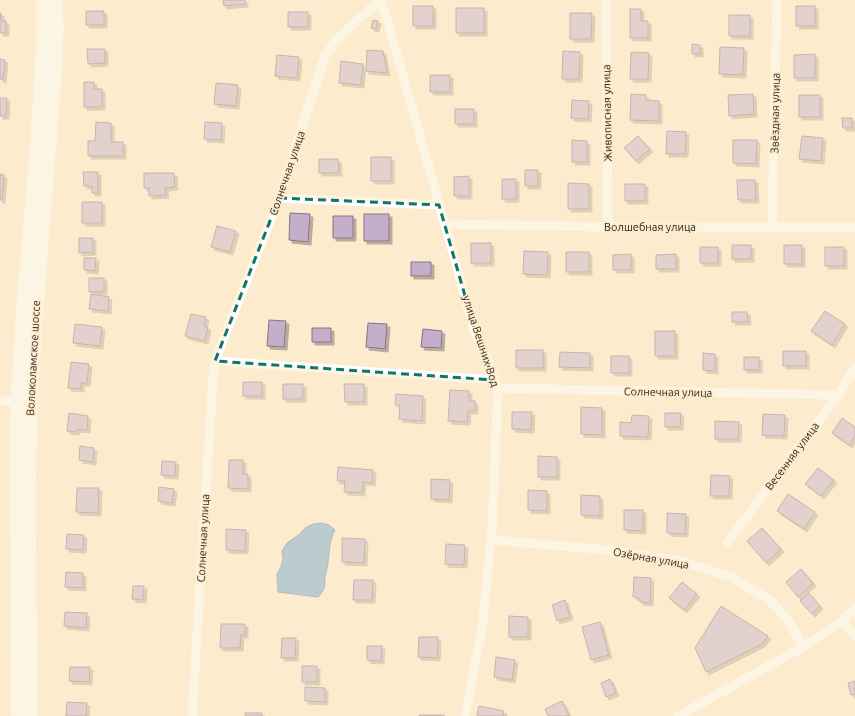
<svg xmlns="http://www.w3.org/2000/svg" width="855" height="716" viewBox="0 0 855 716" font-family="Ubuntu,sans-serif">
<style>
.water{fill:#70a3d1;stroke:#5c7e9b}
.building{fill:#c4afca;stroke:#85718a;filter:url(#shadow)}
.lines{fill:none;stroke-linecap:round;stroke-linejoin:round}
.street{stroke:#fff;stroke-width:9}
.primary{stroke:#fff;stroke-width:15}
.marked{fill:none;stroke:#0f766e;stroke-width:3;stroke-dasharray:8 5;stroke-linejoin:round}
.labels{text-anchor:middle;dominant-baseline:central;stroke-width:3.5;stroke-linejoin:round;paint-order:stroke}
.street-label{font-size:11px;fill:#2f291e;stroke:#fceccd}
</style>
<defs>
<filter id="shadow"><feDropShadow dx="3" dy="3" stdDeviation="0" flood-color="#0004"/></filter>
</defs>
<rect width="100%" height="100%" fill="#fceccd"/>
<path class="water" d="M321,523L329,525L335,530C328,542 330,555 327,568C327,571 325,574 325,577C325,586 325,590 318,597L278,592L277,574L281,567L283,559L282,551L287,543L300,534L305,528L313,524Z"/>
<path class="building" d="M223,0H245V4L224,6Z
M413,6H433V26H413Z
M796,6H815V26H796Z
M456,8H484V33H456Z
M630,9H641V21H648V38H630Z
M86,11H104V25H86Z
M288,12H308V27H288Z
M0,13H1L2,21H6V33H0Z
M570,13H592L591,39H570Z
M729,15H750V36H729Z
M373,20L378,21L376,29L371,28Z
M692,44L700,45V54H692Z
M720,47L744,48L743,75L719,74Z
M87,49H105V63L88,64Z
M367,50L383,51L387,73L366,71Z
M563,51L580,52L579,79H562Z
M631,52L649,53L648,79H630Z
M815,54V78H794V55Z
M277,55L299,57L297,78L275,76Z
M0,59L5,60L3,80L0,79Z
M341,61L363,64L361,85L339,83Z
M430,75H450V92H430Z
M84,82H94V89H102V107H84Z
M216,83L238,85L236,106L214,104Z
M631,94L646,95V100L659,101V121L630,120Z
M753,94L754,114L729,116L728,95Z
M799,95H820V117H799Z
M0,98H7L6,116H0Z
M572,100L589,101L588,119L571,118Z
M455,109H474V124H455Z
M842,118H852V128H843Z
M96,122L111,123V142H123V156H88V141H95Z
M205,122L222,123L221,140L204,139Z
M667,131L686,132L685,154H666Z
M638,136L650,149L636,161L624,148Z
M802,136L823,138L821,161L799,159Z
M572,140L587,141V162H572Z
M733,140H757L756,164L733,163Z
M371,157H391V181H371Z
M319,159H338L339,173H319Z
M525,170H538V186H525Z
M83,172H98V193H92V186H84Z
M144,173H174L175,187L165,188L166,195L149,196V188H144Z
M0,174L4,175L2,200H0Z
M469,176V196H454V177Z
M502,179H516V199H502Z
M737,180H755L756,200H738Z
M568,183L589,184V209H568Z
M625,184H645V201H625Z
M82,202H102V223H82Z
M290,213L310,214L308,242L289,240Z
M364,214H389V241H364Z
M333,216H353V238H333Z
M217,226L236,231L230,252L211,247Z
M79,238H93V252L79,253Z
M471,243H491V263H471Z
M732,245H751V259H732Z
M784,245H802V264H784Z
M700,247H718V263H700Z
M825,247H844V266H825Z
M524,251L548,252L547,275L523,274Z
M566,252H589V272H566Z
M631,254V270H613V255Z
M676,254V269H656V255Z
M84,258H96L95,271L84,270Z
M411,262H431V276H411Z
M89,278H104V292H89Z
M91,294L109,297L108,311L89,309Z
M825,311L845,324L832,345L811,331Z
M732,312H747L748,322H732Z
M191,314L206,317L204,326L208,327L205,341L185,336Z
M269,320L286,321L284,347L267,346Z
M368,323L387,324L385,349L366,347Z
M75,324L102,327L100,346L73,343Z
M312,328H331V342H312Z
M423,329L442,331L441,348L421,347Z
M655,331H675V356H655Z
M516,350H543V368H516Z
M783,351H806V366H783Z
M560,352L590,353V368L559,367Z
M703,353L715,354V371L703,370Z
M611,356H629V373H611Z
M744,357H759V370H744Z
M71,362L89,364L87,383H81V389L68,388Z
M243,382H262V396H243Z
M283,384H303V399H283Z
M344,384H364V402H345Z
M450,390L469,391V401H475V411H468L467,422L448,421Z
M396,394L423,396L422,421L399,419L400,406L395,405Z
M581,407L602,408V435L581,434Z
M512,412H532L531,430L512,429Z
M69,413L88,416L87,430L77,429L76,432L67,431Z
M665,413H681L680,427H665Z
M763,414L785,415L784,436L762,435Z
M632,415L649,416L648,437L620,436V422L631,423Z
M842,418L855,427V436L849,445L832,433Z
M715,421L739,422L738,439H715Z
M80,446L94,448L93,462L79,460Z
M538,456L557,457V477H538Z
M229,460H243V474H248V489L228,488Z
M162,461L176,462L175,476L161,475Z
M338,467L373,470L372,483L363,482L362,493L344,492L345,481H337Z
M818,468L834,480L821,496L805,484Z
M711,475L730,476L729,496H710Z
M431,479L450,480L449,500L431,499Z
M159,487L174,489L172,503L158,501Z
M77,488H99L98,513L76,512Z
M528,490L547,491V511L528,510Z
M788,494L815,512L804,529L777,511Z
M581,495L600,496V516L581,515Z
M624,510H643V531L624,530Z
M667,513L686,514L685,534L667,533Z
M762,528L781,549L766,563L747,541Z
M226,529L246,530L245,551L226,550Z
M67,534L84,535L83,550L66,549Z
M342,538L365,539L364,563L342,562Z
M446,544L465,545L464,565L445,564Z
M801,569L813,583L798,597L786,582Z
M66,572L83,573V588L65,587Z
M634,577L651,578L650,603L640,602V598L633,597Z
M354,580H373L372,600H353Z
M682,582L697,594L684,610L669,598Z
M133,586H144L143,600L132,599Z
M809,593L820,606L812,614L800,601Z
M565,600L570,617L557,621L552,605Z
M721,606L768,636L762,644L706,672L695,648Z
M65,612L87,613L86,628L64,626Z
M509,616L528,617V637H509Z
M600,622L609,655L591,660L582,627Z
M221,624H245V635H241L240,648H220Z
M419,637H438L437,658L418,657Z
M282,638H296L295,658H281Z
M367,646H382L381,661L367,660Z
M496,657L515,660L512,680L494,677Z
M302,666H317V682H302Z
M70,667H90L89,682L69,681Z
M610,679L616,693L606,697L601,683Z
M855,681V694L851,695L848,683Z
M305,687L325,688V702L305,701Z
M562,701L569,716H548L545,709Z
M67,702L87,703L86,716H66Z
M479,706L504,711L503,716H477Z
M245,713H262V716H245Z
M419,715H444V716H419Z"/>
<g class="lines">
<path class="street" d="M606,0L608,227
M279,198L439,205
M445,224L608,227H855
M772,227L777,0
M215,361L494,380
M498,388L838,395
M0,401H23
M491,540L609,550L681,561L733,578L771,601L789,622L803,647
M727,543L838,395L855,368
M842,621L855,636
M192,716L213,378L215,361L279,198L325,56L337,39L380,0L389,26L475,331L498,388L492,529L482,628L465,716
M678,716L803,647L842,621L855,608"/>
<path class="primary" d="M19,716L17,447L18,401L24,304L37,151L42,77L44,31V0
M30,716L28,495L30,401L36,306L54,77L56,31L55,0"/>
</g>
<path d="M0 0H855V716H0ZM279,198L439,205L475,331L494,380L215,361Z" fill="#fceccd" fill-opacity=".55" fill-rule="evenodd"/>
<path class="marked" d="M279,198L439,205L475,331L494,380L215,361Z"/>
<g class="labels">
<g class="street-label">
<text transform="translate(607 113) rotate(-91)">Живописная улица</text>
<text transform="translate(775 113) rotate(-89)">Звёздная улица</text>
<text transform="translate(287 173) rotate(-71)">Солнечная улица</text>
<text x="650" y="227">Волшебная улица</text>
<text transform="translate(481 341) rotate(72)">улица Вешних Вод</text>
<text transform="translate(33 358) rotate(-87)">Волоколамское шоссе</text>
<text transform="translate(668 392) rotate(1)">Солнечная улица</text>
<text transform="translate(792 456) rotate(-53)">Весенняя улица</text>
<text transform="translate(203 538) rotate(-87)">Солнечная улица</text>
<text transform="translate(651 558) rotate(10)">Озёрная улица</text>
</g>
</g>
</svg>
